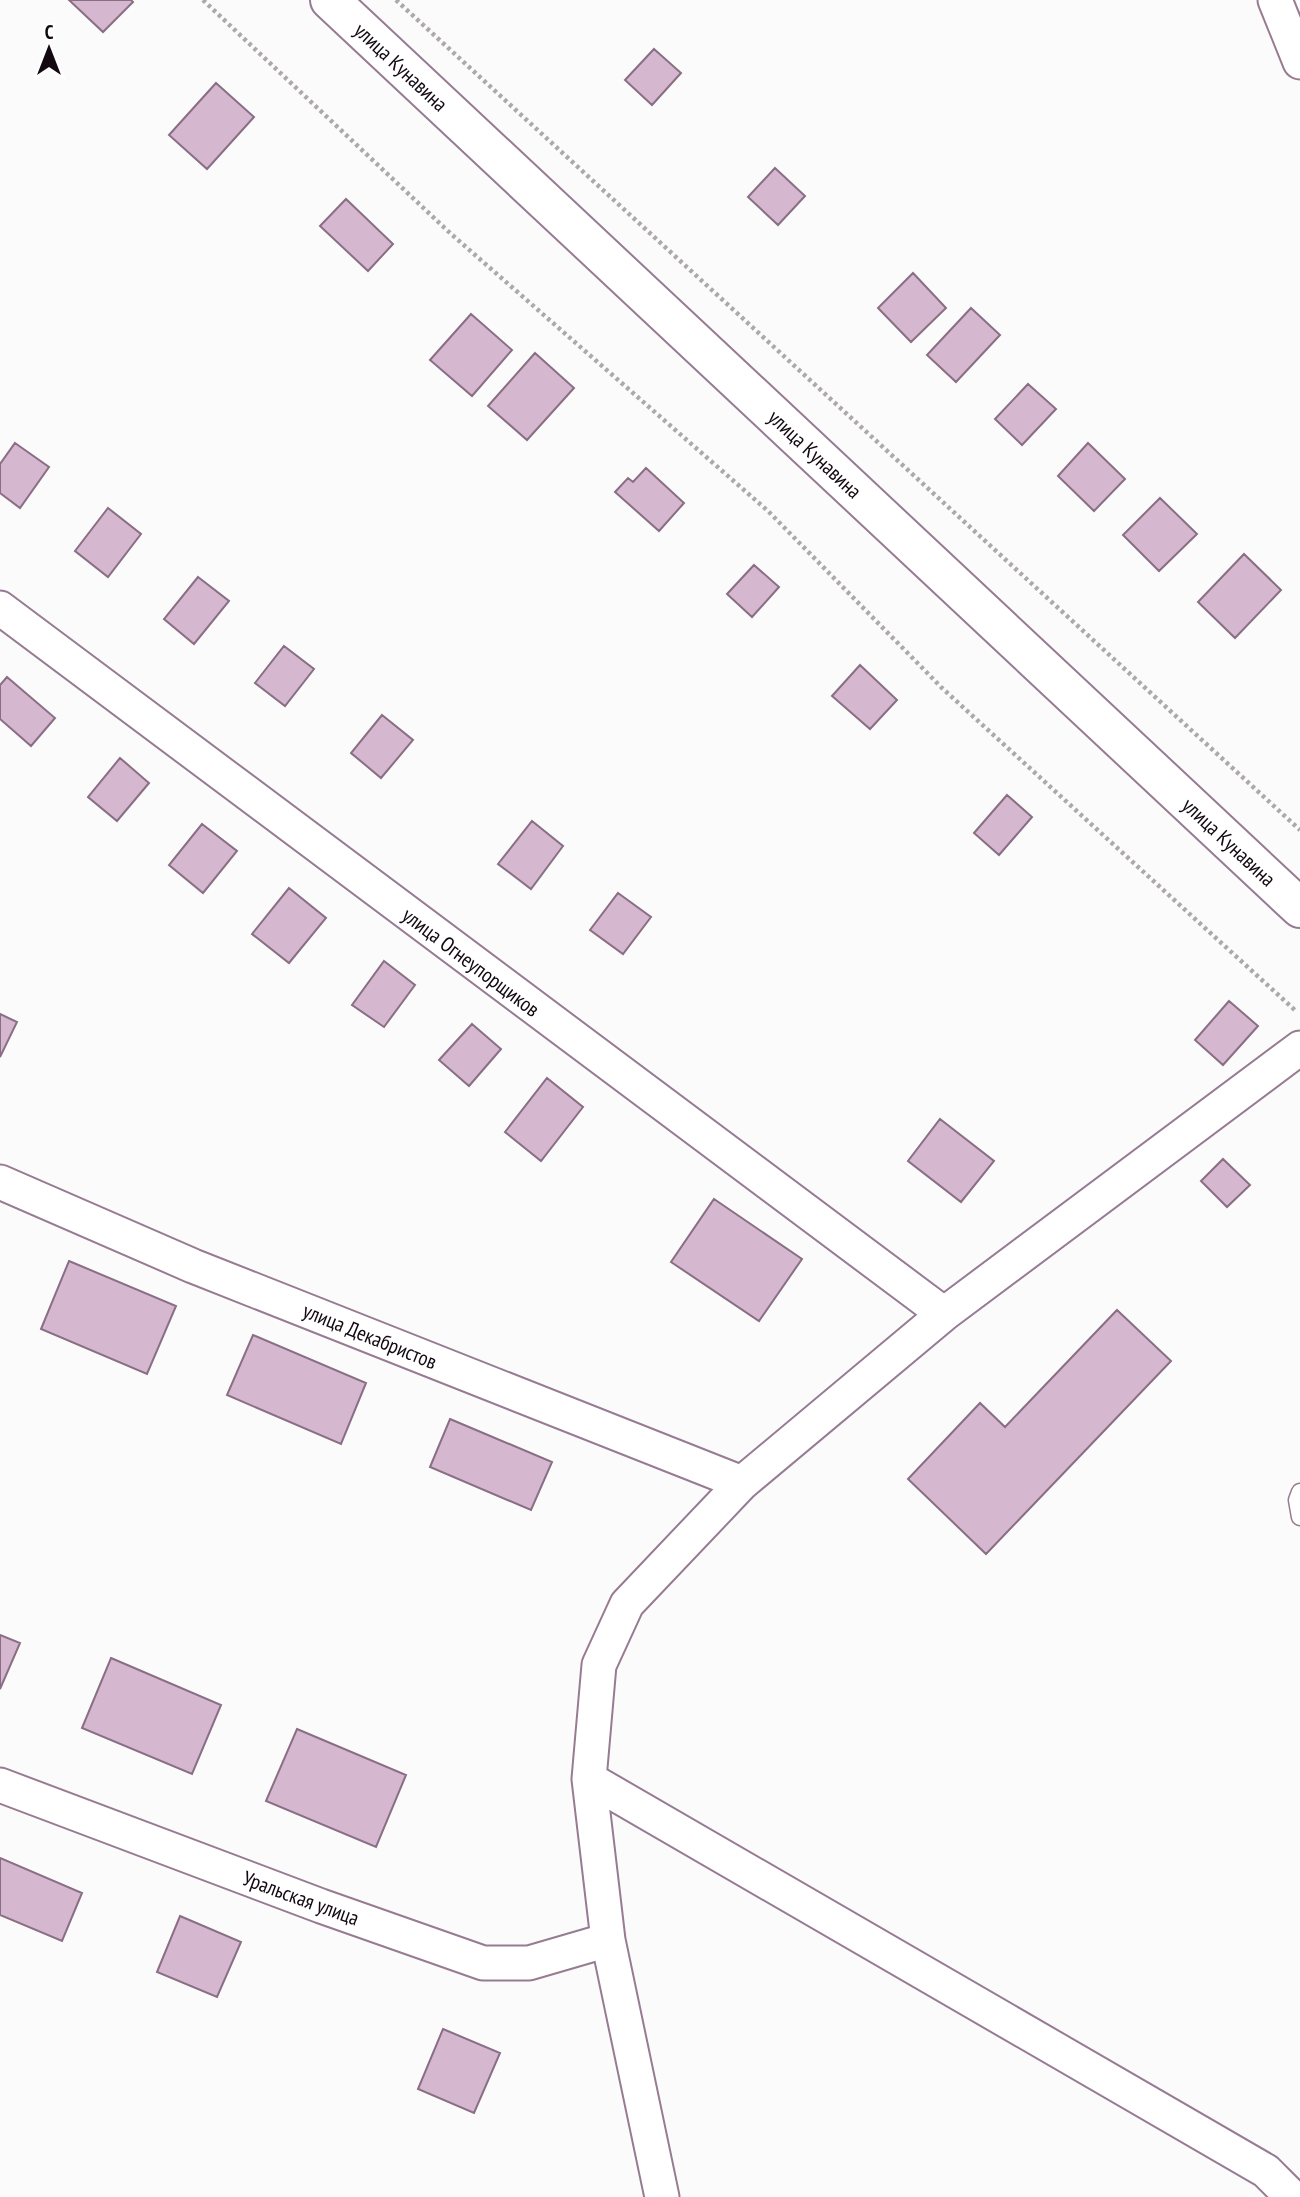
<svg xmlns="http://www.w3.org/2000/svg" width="1300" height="2197" viewBox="0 0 1300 2197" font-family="'PT Sans Narrow',sans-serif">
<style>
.building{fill:#d5b7cf;stroke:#896e84;stroke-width:2}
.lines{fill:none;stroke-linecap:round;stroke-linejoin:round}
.service-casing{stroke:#977b92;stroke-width:19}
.minor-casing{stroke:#977b92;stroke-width:37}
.primary-casing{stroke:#977b92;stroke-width:42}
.path{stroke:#aca8ab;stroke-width:4.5;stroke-dasharray:3.5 3.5;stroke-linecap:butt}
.service{stroke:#fff;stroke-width:16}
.minor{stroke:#fff;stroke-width:33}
.primary{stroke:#fff;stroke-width:38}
.labels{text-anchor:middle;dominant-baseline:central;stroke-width:5;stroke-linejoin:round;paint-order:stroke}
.street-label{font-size:21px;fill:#130911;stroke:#fff}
</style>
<rect width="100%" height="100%" fill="#fbfbfb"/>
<path class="building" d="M69,0H131L133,2L103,32Z
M654,49L681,73L652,105L625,80Z
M216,83L254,117L207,169L169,135Z
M775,168L805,196L778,225L748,197Z
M346,199L393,244L368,271L320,226Z
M913,273L946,308L911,342L878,308Z
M971,308L1000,335L956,382L927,355Z
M471,314L512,350L472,396L430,360Z
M535,353L574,388L527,440L488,406Z
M1028,384L1056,409L1022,445L995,419Z
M15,443L49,467L20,508L0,493V464Z
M1088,443L1125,479L1094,511L1058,476Z
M646,468L684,503L659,531L615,492L628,478L633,482Z
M1160,498L1197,534L1159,571L1123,535Z
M108,508L141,534L108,577L75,551Z
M1244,554L1281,590L1235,638L1198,602Z
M754,565L779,587L752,617L727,594Z
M198,577L229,601L194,644L164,619Z
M284,646L314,669L285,706L255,683Z
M860,665L897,700L870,729L832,696Z
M7,677L55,718L31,746L0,719V685Z
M382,715L413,740L381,778L351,753Z
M120,758L149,783L117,821L88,797Z
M1007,795L1032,817L999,855L974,833Z
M532,821L563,846L531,889L498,864Z
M202,824L237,851L203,893L169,865Z
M289,888L326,918L289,963L252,934Z
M618,893L651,917L623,954L590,930Z
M384,961L415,985L384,1027L352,1005Z
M1229,1001L1258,1026L1223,1065L1195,1040Z
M0,1014L17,1022L0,1057Z
M472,1024L501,1049L469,1086L439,1060Z
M547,1078L583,1107L541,1161L505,1132Z
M940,1119L994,1161L961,1202L908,1161Z
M1223,1159L1250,1185L1227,1207L1201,1181Z
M714,1199L802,1259L759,1321L671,1262Z
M69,1261L176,1306L147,1374L41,1329Z
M1117,1310L1171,1361L986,1554L908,1479L980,1403L1005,1427Z
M253,1335L366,1383L341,1444L227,1395Z
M450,1419L552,1462L531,1510L430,1467Z
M0,1635L20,1643L0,1689Z
M111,1658L221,1705L192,1774L82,1728Z
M297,1729L406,1775L376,1847L266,1801Z
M0,1858L82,1893L62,1941L0,1915Z
M180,1916L241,1942L217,1997L157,1972Z
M443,2029L500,2053L474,2113L418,2089Z"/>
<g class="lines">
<defs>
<path id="service" d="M1300,1492L1297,1500L1300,1517"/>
<path id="minor" d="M1275,0L1300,62
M0,608L944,1314
M0,1182L193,1266L742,1483
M589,1779L1266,2171L1292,2197
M0,1785L321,1906L483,1963H529L608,1940
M662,2197L608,1940L589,1779L599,1665L627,1604L742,1483L944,1314L1300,1048"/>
<path id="primary" d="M330,0L1300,908"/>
</defs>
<use href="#service" class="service-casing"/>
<use href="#minor" class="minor-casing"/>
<use href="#primary" class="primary-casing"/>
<path class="path" d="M203,0L450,233L768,511L942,688L1297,1012
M396,0L1300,830"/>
<use href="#service" class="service"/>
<use href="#minor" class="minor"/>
<use href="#primary" class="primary"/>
</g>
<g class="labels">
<g class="street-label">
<text transform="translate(401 67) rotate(43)">улица Кунавина</text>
<text transform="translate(815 454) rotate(43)">улица Кунавина</text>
<text transform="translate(1229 842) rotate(43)">улица Кунавина</text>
<text transform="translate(471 962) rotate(37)">улица Огнеупорщиков</text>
<text transform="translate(370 1336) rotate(22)">улица Декабристов</text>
<text transform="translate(301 1898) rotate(20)">Уральская улица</text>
</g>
</g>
<g transform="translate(49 49)" stroke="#ffffff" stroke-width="5" paint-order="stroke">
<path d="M0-5L12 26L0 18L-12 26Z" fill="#130911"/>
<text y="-10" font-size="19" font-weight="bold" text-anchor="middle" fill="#130911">С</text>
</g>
</svg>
